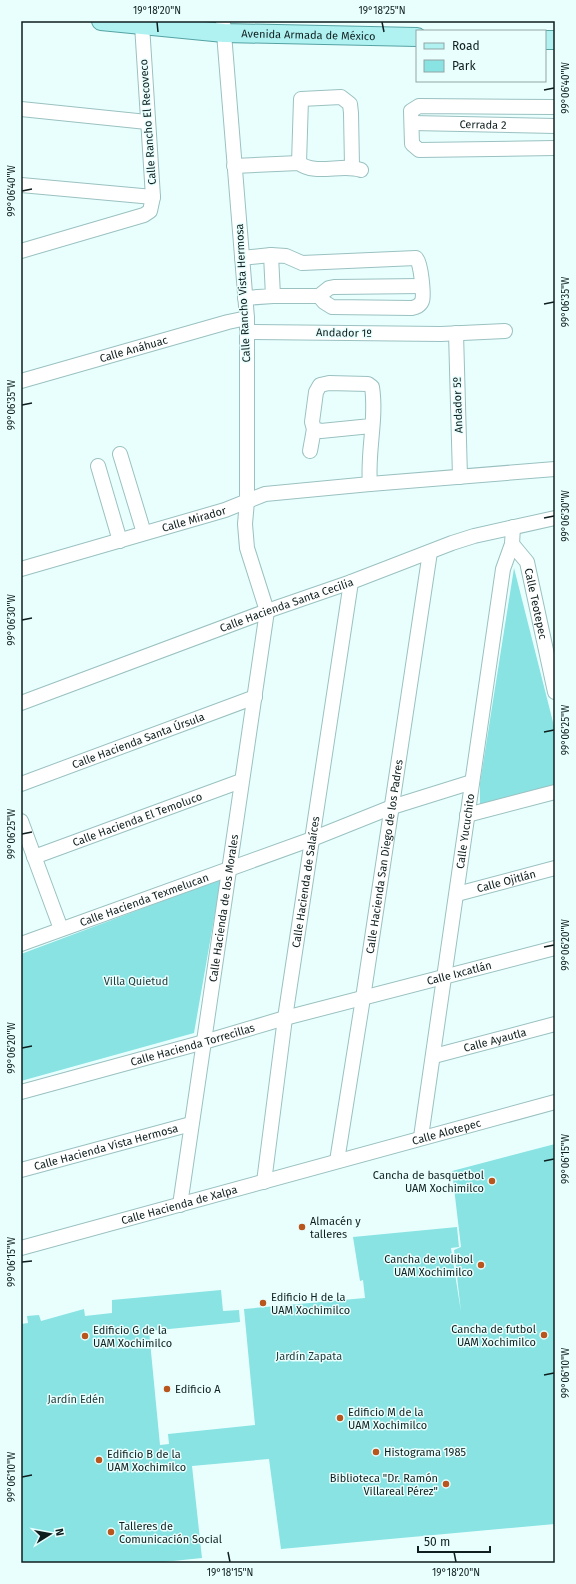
<svg xmlns="http://www.w3.org/2000/svg" width="576" height="1584" viewBox="0 0 576 1584" font-family="'Fira Sans',sans-serif">
<style>
.green{fill:#89e3e3}
.lines{fill:none;stroke-linecap:round;stroke-linejoin:round}
.minor-casing{stroke:#9bc1c1;stroke-width:16}
.major-casing{stroke:#55a2a3;stroke-width:20}
.minor{stroke:#fff;stroke-width:14}
.major{stroke:#b0f2f2;stroke-width:18}
.ticks{fill:none;stroke:#0f1e1e;stroke-width:1.5}
.poi-dot{fill:#b9561e;stroke:#e8fffe;stroke-width:1.5}
.labels{text-anchor:middle;dominant-baseline:central;stroke-width:3;stroke-linejoin:round;paint-order:stroke}
.street-label{font-size:11px;fill:#0f1e1e;stroke:#e8fffe}
.park-label{font-size:11px;fill:#223b3b;stroke:#e8fffe}
.poi-label{font-size:11px;fill:#0f1e1e;stroke:#e8fffe;text-anchor:start}
.neatline{fill:none;stroke:#0f1e1e;stroke-width:1.5}
.ticks-label{font-size:10px;text-anchor:middle;fill:#0f1e1e}
</style>
<rect width="100%" height="100%" fill="#e8fffe"/>
<path class="green" d="M514,568L555,730V785L480,805V783Z
M221,879L194,1033L21,1081V954Z
M555,1144V1524L281,1549L269,1459L192,1466L202,1558L154,1563H21V1324L28,1323L27,1316L39,1315L41,1321L84,1309L85,1316L112,1313V1300L221,1290L223,1311L239,1310L240,1322L149,1331L160,1445L169,1444L168,1434L255,1425L244,1309L365,1298L363,1280L360,1281L353,1237L457,1227L459,1247L451,1248L461,1312L454,1250L461,1247L452,1171Z"/>
<g class="lines">
<defs>
<g id="minor">
<path d="M555,107L419,106L411,111L412,144L419,150L555,148"/>
<path d="M21,109L147,122"/>
<path id="s1" d="M412,123L555,126"/>
<path d="M299,163L301,99L341,97L350,104L351,113L352,166"/>
<path d="M234,166L299,163C315,176 343,163 361,170"/>
<path d="M21,185L153,197"/>
<path d="M21,251L144,215L150,211L153,197L142,25"/>
<path d="M242,258L271,255"/>
<path d="M319,296L329,288L334,287L421,286"/>
<path d="M245,298L273,296H319L324,302L332,307L412,308C416,307 420,306 422,301C424,296 421,261 416,258L302,263L286,256L271,255L273,296"/>
<path d="M247,332L441,334L505,331"/>
<path d="M456,333L460,477"/>
<path id="s2" d="M21,381L228,322L247,318"/>
<path d="M310,451L314,429"/>
<path d="M120,454L144,533"/>
<path d="M98,466L120,541"/>
<path d="M370,484C367,452 377,419 372,387L368,384L329,383L320,385L316,392L312,422L314,429L321,431L371,426"/>
<path id="s3" d="M512,544L527,562L555,692"/>
<path id="s4" d="M21,569L225,510L265,494L370,484L555,469"/>
<path id="s5" d="M21,703L267,611L351,582L452,543L474,536L555,518"/>
<path id="s6" d="M21,784L255,697"/>
<path d="M467,815L555,792"/>
<path d="M21,821L61,929"/>
<path id="s7" d="M34,857L241,781"/>
<path id="s8" d="M457,894L555,868"/>
<path id="s9" d="M21,944L312,839L392,807L472,782"/>
<path id="s10" d="M434,1056L555,1024"/>
<path id="s11" d="M21,1092L204,1042L285,1018L555,948"/>
<path id="s12" d="M421,1137L503,569L512,544L513,527"/>
<path id="s13" d="M337,1161L363,998L430,552"/>
<path id="s14" d="M21,1170L191,1124"/>
<path id="s15" d="M264,1182L285,1018L351,582"/>
<path id="s16" d="M180,1205L267,611L247,548L245,524L247,501V318L223,21"/>
<path id="s17" d="M21,1248L555,1102"/>
</g>
<g id="major">
<path id="s18" d="M101,21L224,33L417,37"/>
<path d="M545,40H555"/>
</g>
</defs>
<use href="#minor" class="minor-casing"/>
<use href="#major" class="major-casing"/>
<use href="#minor" class="minor"/>
<use href="#major" class="major"/>
</g>
<path class="ticks" d="M157,22L158,32M382,22L384,32M544,90L554,88M22,191L32,189M544,304L554,302M22,405L32,403M544,518L554,516M22,620L32,618M544,732L554,730M22,834L32,832M544,947L554,945M22,1048L32,1046M544,1161L554,1159M22,1262L32,1261M544,1375L554,1373M22,1477L32,1475M228,1552L230,1562M454,1552L456,1562"/>
<g class="poi-dot">
<circle cx="492" cy="1181" r="4"/>
<circle cx="302" cy="1227" r="4"/>
<circle cx="481" cy="1265" r="4"/>
<circle cx="263" cy="1303" r="4"/>
<circle cx="544" cy="1335" r="4"/>
<circle cx="85" cy="1336" r="4"/>
<circle cx="167" cy="1389" r="4"/>
<circle cx="340" cy="1418" r="4"/>
<circle cx="376" cy="1452" r="4"/>
<circle cx="99" cy="1460" r="4"/>
<circle cx="446" cy="1484" r="4"/>
<circle cx="111" cy="1532" r="4"/>
</g>
<g class="labels">
<g class="street-label">
<text stroke="none"><textPath href="#s18" startOffset="208">Avenida Armada de México</textPath></text>
<text transform="translate(148 122) rotate(-94)">Calle Rancho El Recoveco</text>
<text stroke="none"><textPath href="#s1" startOffset="71">Cerrada 2</textPath></text>
<text transform="translate(243 293) rotate(-93)">Calle Rancho Vista Hermosa</text>
<text transform="translate(344 333) rotate(1)">Andador 1º</text>
<text stroke="none"><textPath href="#s2" startOffset="117">Calle Anáhuac</textPath></text>
<text transform="translate(458 405) rotate(-92)">Andador 5º</text>
<text stroke="none"><textPath href="#s4" startOffset="180">Calle Mirador</textPath></text>
<text stroke="none"><textPath href="#s3" startOffset="66">Calle Teotepec</textPath></text>
<text stroke="none"><textPath href="#s5" startOffset="283">Calle Hacienda Santa Cecilia</textPath></text>
<text stroke="none"><textPath href="#s6" startOffset="125">Calle Hacienda Santa Úrsula</textPath></text>
<text stroke="none"><textPath href="#s7" startOffset="110">Calle Hacienda El Temoluco</textPath></text>
<text stroke="none"><textPath href="#s12" startOffset="309">Calle Yucuchito</textPath></text>
<text stroke="none"><textPath href="#s13" startOffset="308">Calle Hacienda San Diego de los Padres</textPath></text>
<text stroke="none"><textPath href="#s8" startOffset="51">Calle Ojitlán</textPath></text>
<text stroke="none"><textPath href="#s15" startOffset="303">Calle Hacienda de Salaíces</textPath></text>
<text stroke="none"><textPath href="#s9" startOffset="131">Calle Hacienda Texmelucan</textPath></text>
<text stroke="none"><textPath href="#s16" startOffset="300">Calle Hacienda de los Morales</textPath></text>
<text stroke="none"><textPath href="#s11" startOffset="454">Calle Ixcatlán</textPath></text>
<text stroke="none"><textPath href="#s10" startOffset="63">Calle Ayautla</textPath></text>
<text stroke="none"><textPath href="#s11" startOffset="178">Calle Hacienda Torrecillas</textPath></text>
<text stroke="none"><textPath href="#s17" startOffset="441">Calle Alotepec</textPath></text>
<text stroke="none"><textPath href="#s14" startOffset="88">Calle Hacienda Vista Hermosa</textPath></text>
<text stroke="none"><textPath href="#s17" startOffset="164">Calle Hacienda de Xalpa</textPath></text>
</g>
<g class="park-label">
<text x="136" y="981">Villa Quietud</text>
<text x="309" y="1356">Jardín Zapata</text>
<text x="76" y="1399">Jardín Edén</text>
</g>
<g class="poi-label">
<text x="484" y="1175" text-anchor="end">Cancha de basquetbol<tspan x="484" dy="13">UAM Xochimilco</tspan></text>
<text x="310" y="1221">Almacén y<tspan x="310" dy="13">talleres</tspan></text>
<text x="473" y="1259" text-anchor="end">Cancha de volibol<tspan x="473" dy="13">UAM Xochimilco</tspan></text>
<text x="271" y="1297">Edificio H de la<tspan x="271" dy="13">UAM Xochimilco</tspan></text>
<text x="536" y="1329" text-anchor="end">Cancha de futbol<tspan x="536" dy="13">UAM Xochimilco</tspan></text>
<text x="93" y="1330">Edificio G de la<tspan x="93" dy="13">UAM Xochimilco</tspan></text>
<text x="175" y="1389">Edificio A</text>
<text x="348" y="1412">Edificio M de la<tspan x="348" dy="13">UAM Xochimilco</tspan></text>
<text x="384" y="1452">Histograma 1985</text>
<text x="107" y="1454">Edificio B de la<tspan x="107" dy="13">UAM Xochimilco</tspan></text>
<text x="438" y="1478" text-anchor="end">Biblioteca "Dr. Ramón<tspan x="438" dy="13">Villareal Pérez"</tspan></text>
<text x="119" y="1526">Talleres de<tspan x="119" dy="13">Comunicación Social</tspan></text>
</g>
</g>
<rect width="576" height="1584" fill="none" stroke="#e8fffe" stroke-width="44"/>
<rect x="416" y="30" width="130" height="52" fill="#e8fffe" stroke="#91a5a4"/>
<rect x="424" y="43" width="20" height="6" fill="#b0f2f2" stroke="#91a5a4"/>
<text x="452" y="50" font-size="12" fill="#0f1e1e">Road</text>
<rect x="424" y="60" width="20" height="12" fill="#89e3e3" stroke="#91a5a4"/>
<text x="452" y="70" font-size="12" fill="#0f1e1e">Park</text>
<g transform="translate(50 1534) rotate(79)" stroke="#e8fffe" stroke-width="3" paint-order="stroke">
<path d="M0-3L7 15L0 10L-7 15Z" fill="#0f1e1e"/>
<text y="-6" font-size="11" font-weight="bold" text-anchor="middle" fill="#0f1e1e">N</text>
</g>
<path d="M418 1546v6h72v-6" fill="none" stroke="#0f1e1e" stroke-width="2"/>
<text x="424" y="1546" font-size="12" fill="#0f1e1e" stroke="#e8fffe" stroke-width="3" paint-order="stroke">50 m</text>
<rect x="22" y="22" width="532" height="1540" class="neatline"/>
<g class="ticks-label">
<text x="157" y="14">19°18'20"N</text>
<text x="382" y="14">19°18'25"N</text>
<text transform="translate(565 88) rotate(-90)" y="4">99°06'40"W</text>
<text transform="translate(11 191) rotate(-90)" y="4">99°06'40"W</text>
<text transform="translate(565 302) rotate(-90)" y="4">99°06'35"W</text>
<text transform="translate(11 405) rotate(-90)" y="4">99°06'35"W</text>
<text transform="translate(565 516) rotate(-90)" y="4">99°06'30"W</text>
<text transform="translate(11 620) rotate(-90)" y="4">99°06'30"W</text>
<text transform="translate(565 730) rotate(-90)" y="4">99°06'25"W</text>
<text transform="translate(11 834) rotate(-90)" y="4">99°06'25"W</text>
<text transform="translate(565 945) rotate(-90)" y="4">99°06'20"W</text>
<text transform="translate(11 1048) rotate(-90)" y="4">99°06'20"W</text>
<text transform="translate(565 1159) rotate(-90)" y="4">99°06'15"W</text>
<text transform="translate(11 1262) rotate(-90)" y="4">99°06'15"W</text>
<text transform="translate(565 1373) rotate(-90)" y="4">99°06'10"W</text>
<text transform="translate(11 1477) rotate(-90)" y="4">99°06'10"W</text>
<text x="230" y="1576">19°18'15"N</text>
<text x="456" y="1576">19°18'20"N</text>
</g>
</svg>
